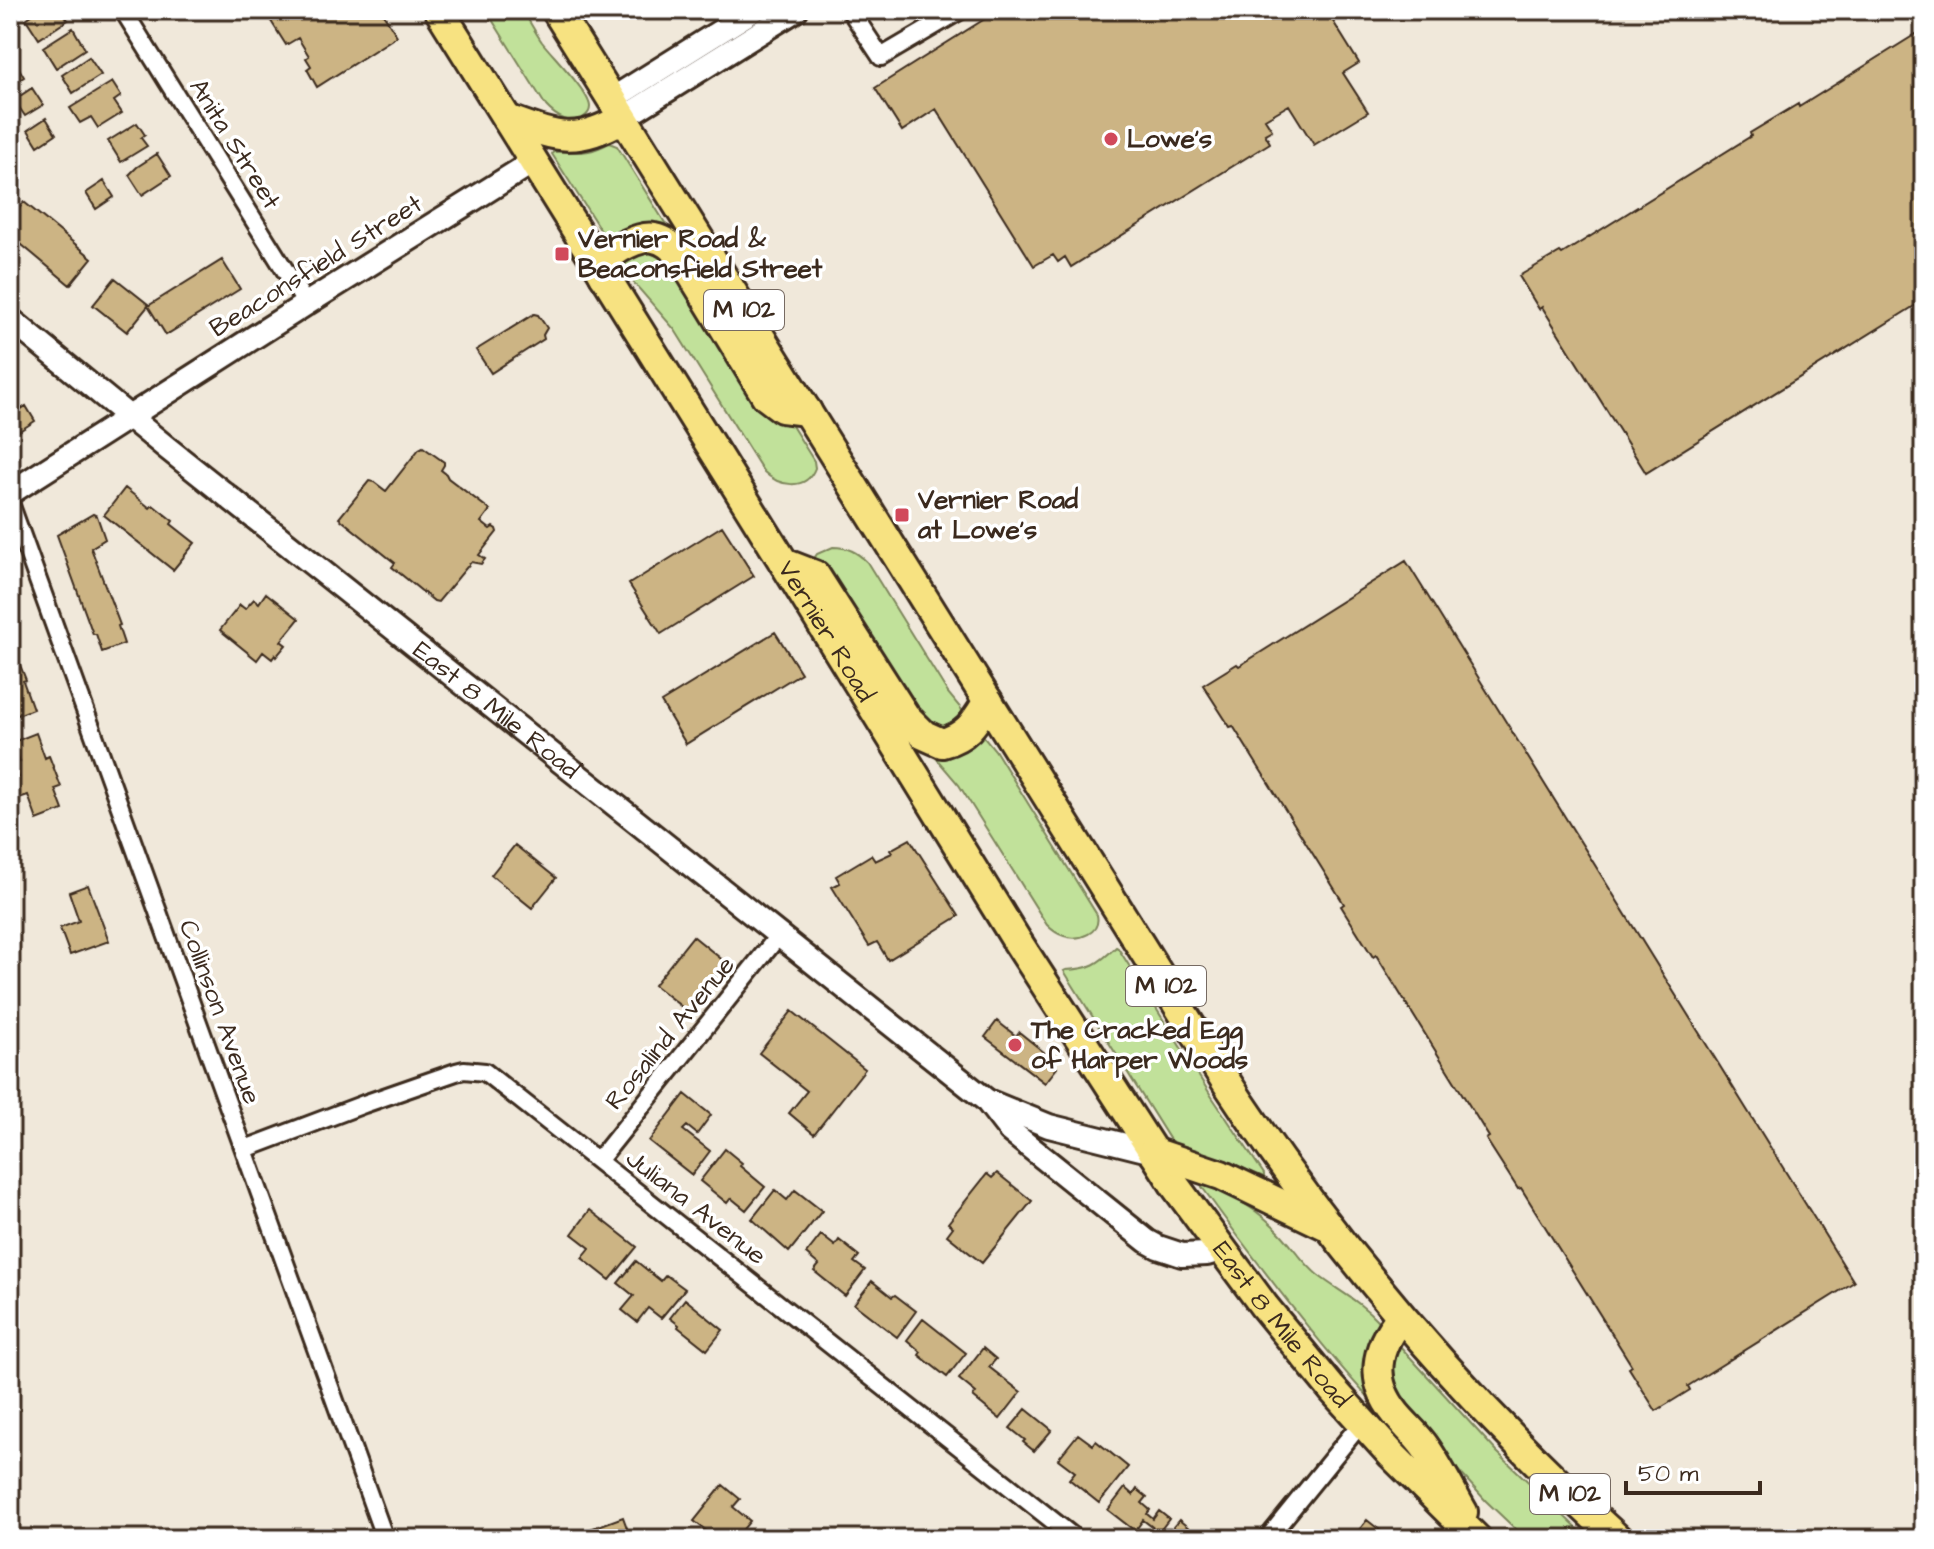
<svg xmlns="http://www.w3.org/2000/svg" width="1934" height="1549" viewBox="0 0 1934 1549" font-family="'Architects Daughter',sans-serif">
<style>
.green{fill:#c1e19a;stroke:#7e865c;stroke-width:2}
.building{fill:#ccb484;stroke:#3b2a1e;stroke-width:2}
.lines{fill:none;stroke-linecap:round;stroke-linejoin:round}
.street-casing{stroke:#3b2a1e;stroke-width:22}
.secondary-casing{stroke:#3b2a1e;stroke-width:28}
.highway-casing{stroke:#3b2a1e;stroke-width:34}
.street{stroke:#fff;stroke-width:16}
.secondary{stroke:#fff;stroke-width:22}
.highway{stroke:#f7e281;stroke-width:28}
.poi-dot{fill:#d1495b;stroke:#fff;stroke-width:3}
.labels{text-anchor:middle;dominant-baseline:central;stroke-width:7;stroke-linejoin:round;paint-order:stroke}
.shield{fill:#fff;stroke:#766a62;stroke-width:2}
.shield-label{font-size:24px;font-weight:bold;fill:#3b2a1e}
.poi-label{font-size:26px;font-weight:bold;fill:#3b2a1e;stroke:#fff;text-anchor:start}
.street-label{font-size:26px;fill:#3b2a1e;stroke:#fff}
</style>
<rect width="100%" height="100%" fill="#f0e8da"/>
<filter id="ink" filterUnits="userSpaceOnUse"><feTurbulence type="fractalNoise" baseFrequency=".0125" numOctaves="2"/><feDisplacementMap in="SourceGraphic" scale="16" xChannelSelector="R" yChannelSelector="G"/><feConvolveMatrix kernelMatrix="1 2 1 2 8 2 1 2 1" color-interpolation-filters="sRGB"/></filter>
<g filter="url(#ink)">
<path class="green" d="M486,10H522C529,20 535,32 542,42C552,55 590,93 590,107C590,111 587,115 584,117C572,127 555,116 546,106Z
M609,143L617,146L814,461L815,468C806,492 778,486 763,471L675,330L634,283L552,154L553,152C577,151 585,156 609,143Z
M833,547C848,547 857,552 867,562L948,693L995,750L1097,915C1101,933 1080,941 1064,936C1057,934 1052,930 1047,925L959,785L918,737L813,560L817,554Z
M1116,947L1118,948L1212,1097L1264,1174V1177L1217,1158L1175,1145L1170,1140L1064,971L1066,970C1091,969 1098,964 1116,947Z
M1204,1183C1233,1196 1260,1210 1281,1234C1294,1248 1304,1264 1319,1276C1339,1291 1361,1302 1378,1321L1373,1336L1381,1412C1316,1341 1258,1265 1202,1187Z
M1398,1344L1497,1452L1588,1539H1526L1486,1501L1406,1413L1388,1380Z"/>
<path class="building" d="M39,10H61L68,20L39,39L26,19Z
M264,10H381L397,36L317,87L307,69L311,66L306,58L309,56L298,38L286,45Z
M999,10H1326L1359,63L1343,73L1368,112L1314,145L1289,105L1265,119L1272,130L1265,134L1270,143L1071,267L1065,257L1058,262L1053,255L1034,266L936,109L902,131L875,88Z
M73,28L85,49L56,68L43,47Z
M1924,29V300L1646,473L1542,307L1539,309L1519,276L1560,252L1562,254L1751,136L1750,133L1798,104L1799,107Z
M89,57L101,75L73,93L62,75Z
M14,60L24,77L10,86V63Z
M112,82L121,96L114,101L122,113L98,128L91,117L80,123L70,108Z
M32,88L43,105L25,116L14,100Z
M46,118L56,134L38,146L28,130Z
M137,123L145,135L141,138L147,146L121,162L108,141Z
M157,154L171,176L142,195L129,175L137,167Z
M104,181L114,197L96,209L86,193Z
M24,202L92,258L70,285L10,235V219Z
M222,260L240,289L166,335L148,306Z
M115,278L149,305L127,332L93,305Z
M534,314L538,315L547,328L543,335L544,339L491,373L476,350Z
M10,398L18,411L26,406L35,421L10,437Z
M423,447L444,462V465L441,470L446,474L448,478L490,510L481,522L490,529L493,527L496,529L497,532L479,555L485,559L481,564L471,562L438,602L434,601L392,567L395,563L339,518L369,481L374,482L386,491L419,449Z
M125,488L150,508L153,505L173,521L171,524L195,543L173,570L104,515Z
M93,514L97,516L105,539L91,548L120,625L118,626L124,644L102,652L96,634H93L57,535Z
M722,526L754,576L661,634L629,584Z
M1406,561L1854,1282L1688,1386L1690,1390L1656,1411L1629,1368L1632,1366L1521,1188L1518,1189L1486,1139L1489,1137L1376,955L1373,957L1341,906L1344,904L1233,726L1230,727L1203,685L1237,664L1239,666Z
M266,593L299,619L281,641L286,645L276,657L275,655L272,659L263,652L257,660L220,630L240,605L245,609L254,599L259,603Z
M775,632L801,673L686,744L661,702Z
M18,660L26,680L23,681L33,709L10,718V663Z
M36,733L45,758L49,756L61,787L55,789L63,810L37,820L28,795L16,799L10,784V780L19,777L15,764L20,762L13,742Z
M910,839L959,916L888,960L877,942L869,946L832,887L840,883L836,876L871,855L875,861L892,853L890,850Z
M515,845L556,878L532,908L491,875Z
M88,885L109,941L70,955L60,928L79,921L69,892Z
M693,936L725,962L687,1011L654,985Z
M792,1011L865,1069L814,1134L789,1113L807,1091L759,1053Z
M997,1021L1016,1036L1019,1032L1045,1053L1042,1056L1057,1068L1045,1083L985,1037Z
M685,1094L711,1115L697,1134L687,1126L683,1130L710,1151L692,1175L649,1141Z
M725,1149L742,1163L740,1166L765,1187L746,1210L731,1198L727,1203L700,1181Z
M997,1173L1032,1201L982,1263L947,1235L953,1227L948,1223L987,1174L992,1178Z
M775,1190L787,1200L795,1190L822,1211L789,1252L752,1219Z
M590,1210L637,1247L610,1280L582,1258L590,1248L572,1234Z
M821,1235L835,1246L839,1240L859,1256L854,1262L865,1270L845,1296L814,1271L819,1265L806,1254Z
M636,1261L661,1281L666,1275L685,1289L661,1318L648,1308L637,1322L622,1310L634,1296L618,1283Z
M872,1281L892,1297L895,1295L916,1311L897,1337L854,1304Z
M685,1299L723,1330L707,1350L678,1327L679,1325L670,1318Z
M923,1319L966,1353L947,1377L919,1355L921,1352L907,1340Z
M983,1348L996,1359L989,1367L1021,1392L1000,1419L973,1397L976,1393L959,1379Z
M1026,1409L1052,1430L1034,1451L1023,1442L1025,1440L1010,1428Z
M1078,1434L1093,1445L1096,1441L1128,1467L1099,1503L1069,1479L1075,1472L1058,1459Z
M723,1485L740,1499L733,1507L750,1521L735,1539H725L722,1537L717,1539L694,1521Z
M1125,1488L1133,1495L1137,1489L1147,1497L1142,1503L1150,1510L1147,1514L1153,1519L1159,1511L1169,1519L1159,1532L1143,1520L1135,1531L1108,1510Z
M623,1517L631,1539H563Z
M1179,1520L1200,1537L1205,1530L1216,1539H1163Z
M1367,1520L1391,1539H1352Z"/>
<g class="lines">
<defs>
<path id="street" d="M123,10L306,304
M850,10L881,57L961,10
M10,503L385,1539
M245,1149L364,1104L456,1072L464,1070L485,1072L1076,1539
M598,1161L779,935
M1267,1539L1362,1422"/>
<g id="secondary">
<path d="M612,99L754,10"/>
<path d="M623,118L796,10"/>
<path id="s1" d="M10,319L167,448L986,1100L1010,1131L1147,1241L1158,1247L1182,1255L1207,1254L1221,1250"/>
<path d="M10,493L306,304L533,162"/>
<path d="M990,1102L1049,1126L1153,1152"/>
</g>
<g id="highway">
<path id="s2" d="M439,10L784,563L1017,941L1176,1187L1264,1306L1332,1389L1392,1455L1477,1539"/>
<path d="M556,10L1209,1055C1323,1235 1461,1397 1618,1539"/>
<path d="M507,119C556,137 575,146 623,118"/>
<path d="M604,275C604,271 603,266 605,262C610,250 641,235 654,238C665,240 672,247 680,255L766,396L782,408L807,411"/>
<path d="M784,563L815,575L905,716L924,735L942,743C968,736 975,722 988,701"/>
<path d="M1153,1152L1221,1175L1325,1225"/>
<path d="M1401,1317C1375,1348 1369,1381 1396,1414C1405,1425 1417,1435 1425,1447C1439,1467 1451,1491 1463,1512"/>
</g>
</defs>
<use href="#street" class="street-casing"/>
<use href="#secondary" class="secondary-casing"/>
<use href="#highway" class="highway-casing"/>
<use href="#street" class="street"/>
<use href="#secondary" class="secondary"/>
<use href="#highway" class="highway"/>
</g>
</g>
<g class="poi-dot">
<circle cx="1111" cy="139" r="8"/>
<rect x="554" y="246" width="16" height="16" rx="4"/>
<rect x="894" y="507" width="16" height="16" rx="4"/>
<circle cx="1015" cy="1045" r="8"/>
</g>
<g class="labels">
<g class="shield">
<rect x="704" y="290" width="80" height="40" rx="6"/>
<rect x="1126" y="966" width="80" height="40" rx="6"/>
<rect x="1530" y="1474" width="80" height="40" rx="6"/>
</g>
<g class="shield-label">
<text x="744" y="310">M 102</text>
<text x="1166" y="986">M 102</text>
<text x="1570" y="1494">M 102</text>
</g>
<g class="poi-label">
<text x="1127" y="139">Lowe's</text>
<text x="578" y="239">Vernier Road &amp;<tspan x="578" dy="30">Beaconsfield Street</tspan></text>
<text x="918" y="500">Vernier Road<tspan x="918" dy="30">at Lowe's</tspan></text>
<text x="1031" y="1030">The Cracked Egg<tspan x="1031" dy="30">of Harper Woods</tspan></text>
</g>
<g class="street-label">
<text transform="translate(235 144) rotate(58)">Anita Street</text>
<text transform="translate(316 266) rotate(-32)">Beaconsfield Street</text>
<text stroke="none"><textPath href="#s2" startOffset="732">Vernier Road</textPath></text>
<text stroke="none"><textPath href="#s1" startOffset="624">East 8 Mile Road</textPath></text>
<text transform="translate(220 1012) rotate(70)">Collinson Avenue</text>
<text transform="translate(670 1033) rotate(-51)">Rosalind Avenue</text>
<text transform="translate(696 1207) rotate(38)">Juliana Avenue</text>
<text stroke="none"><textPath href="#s2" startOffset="1562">East 8 Mile Road</textPath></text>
</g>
</g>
<rect width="1934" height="1549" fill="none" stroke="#fff" stroke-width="40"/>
<rect x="20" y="20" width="1894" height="1509" fill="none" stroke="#3b2a1e" stroke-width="3" filter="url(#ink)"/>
<path d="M1626 1481v12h134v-12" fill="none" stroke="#3b2a1e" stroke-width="4"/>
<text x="1638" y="1481" font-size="24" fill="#3b2a1e" stroke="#ffffff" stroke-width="6" paint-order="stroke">50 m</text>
</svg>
